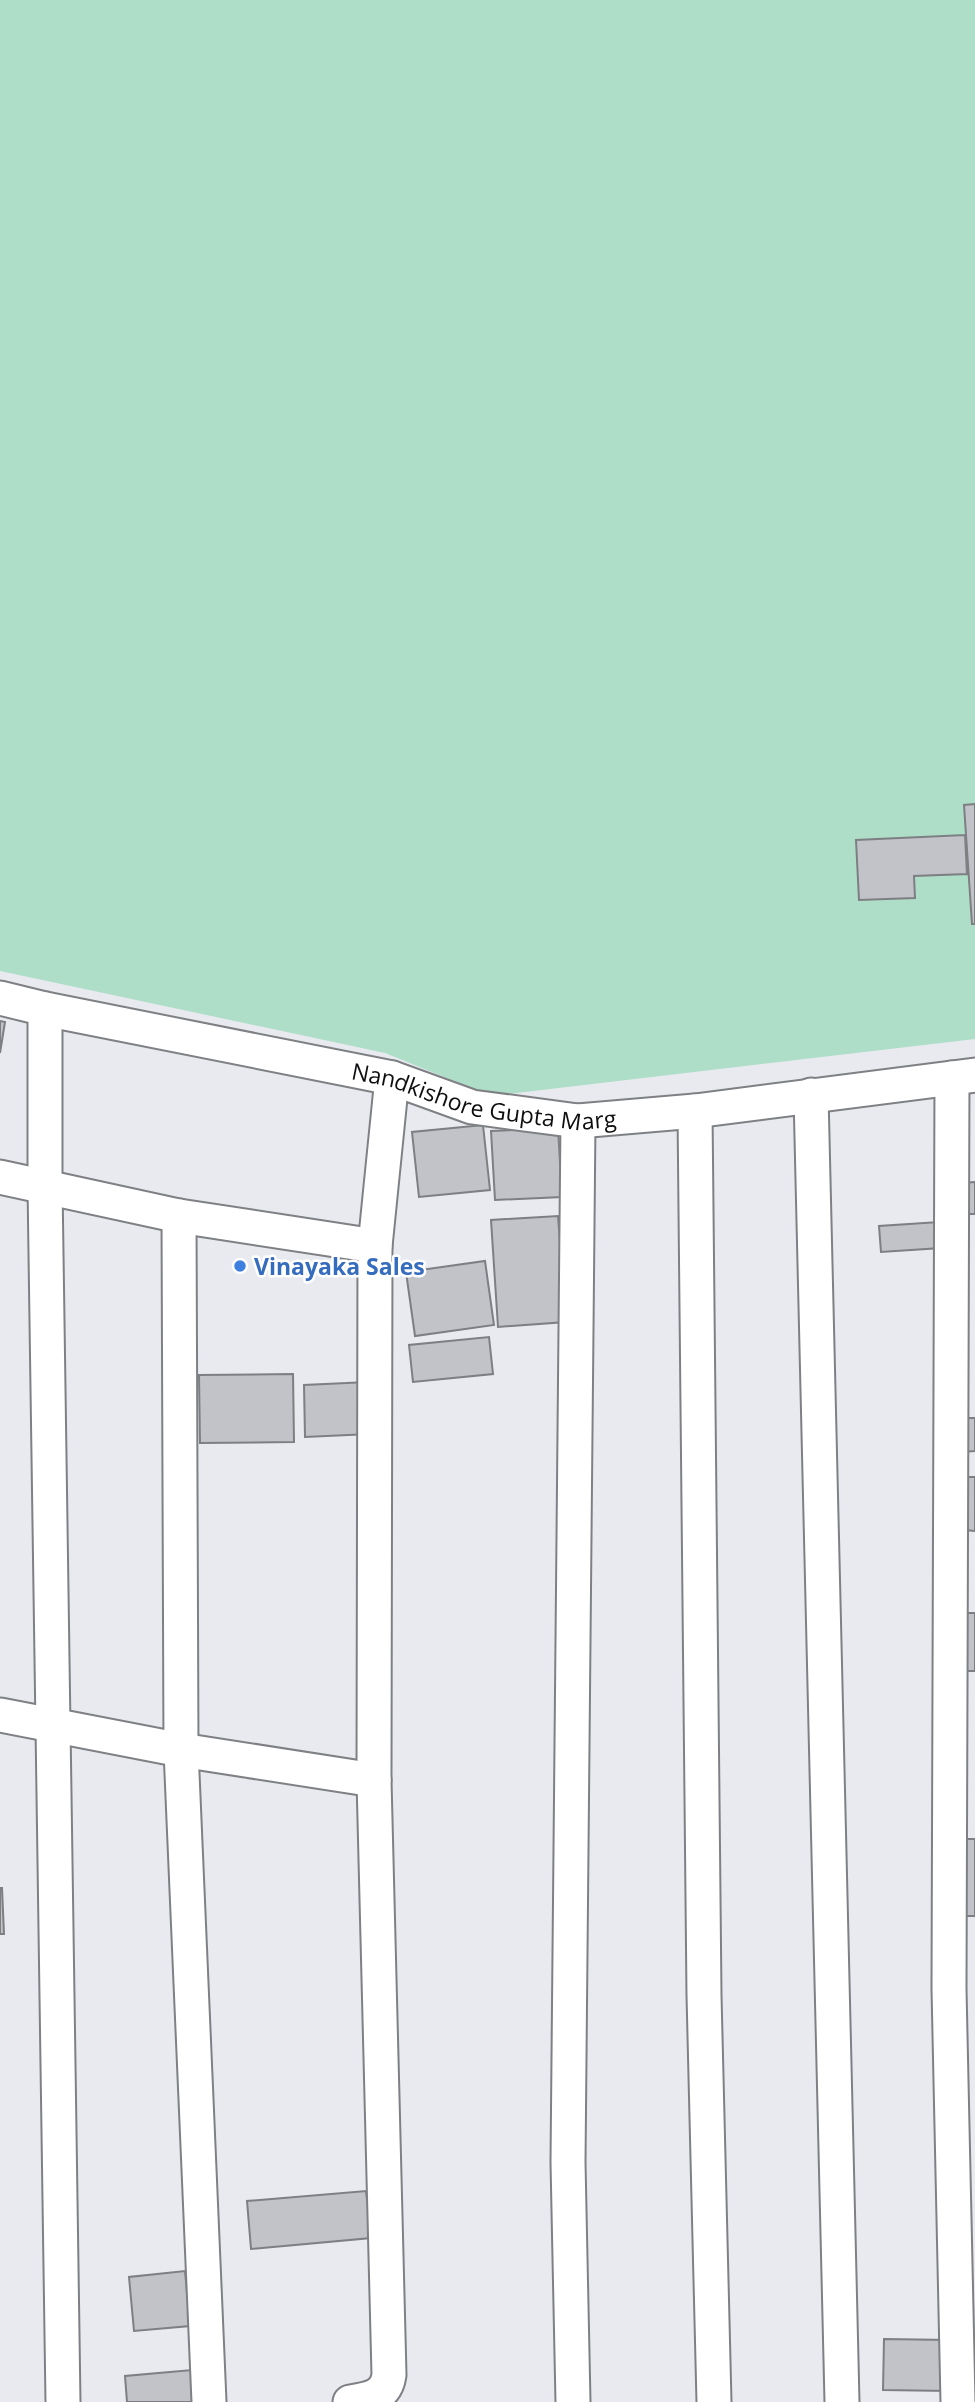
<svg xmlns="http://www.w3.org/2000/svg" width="975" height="2402" viewBox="0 0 975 2402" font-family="'Open Sans',sans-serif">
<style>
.green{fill:#aedec7}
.building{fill:#c1c3c8;stroke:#7d7f83;stroke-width:2}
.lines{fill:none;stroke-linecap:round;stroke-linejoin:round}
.minor-casing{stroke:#7e8084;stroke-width:37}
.minor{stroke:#fff;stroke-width:33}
.shop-dot{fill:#3f7fe0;stroke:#fff;stroke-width:2.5}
.labels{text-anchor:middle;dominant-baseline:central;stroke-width:5;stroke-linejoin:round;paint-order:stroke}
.street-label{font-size:23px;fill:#0e0e10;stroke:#fff}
.shop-label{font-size:23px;font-weight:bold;fill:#366cbe;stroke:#fff;text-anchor:start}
</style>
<rect width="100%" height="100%" fill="#e8eaf0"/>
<path class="green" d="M0,0H975V1039L491,1096L385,1053L0,971Z"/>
<path class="building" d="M975,804V924H972L964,805Z
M965,835L967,874L914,876L915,898L859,900L856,840Z
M0,1021L5,1022L0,1053Z
M483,1125L490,1190L419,1197L412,1132Z
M558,1128L562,1197L495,1200L491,1131Z
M975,1182V1214H962L960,1183Z
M558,1216L566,1322L498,1327L491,1220Z
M939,1222L941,1248L881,1252L879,1226Z
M485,1261L494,1325L415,1336L406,1272Z
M489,1337L493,1374L413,1382L409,1345Z
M293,1374L294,1442L200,1443L199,1375Z
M368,1382L370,1434L305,1437L304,1385Z
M961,1418H975V1451L963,1452Z
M966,1477H975V1531L964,1530Z
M964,1613H975V1671H965Z
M966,1839H975V1916H966Z
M0,1888H2L4,1934H0Z
M366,2191L371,2238L251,2249L247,2201Z
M185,2271L190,2326L134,2331L129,2277Z
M884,2339L950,2340L949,2391L883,2390Z
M192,2370L195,2402H127L125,2376Z"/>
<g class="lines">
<defs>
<g id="minor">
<path id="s1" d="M0,998L45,1009L392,1078L472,1107L578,1121L695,1111L975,1075"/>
<path d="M45,1009V1186L63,2402"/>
<path d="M952,1078L949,1989L958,2402"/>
<path d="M811,1095L842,2402"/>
<path d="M695,1111L704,1995L714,2402"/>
<path d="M0,1177L179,1216L375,1246"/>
<path d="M179,1216L181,1750L209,2402"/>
<path d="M0,1715L181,1750L374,1780"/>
<path d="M350,2402C369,2399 386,2397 389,2375L374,1780L375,1246L392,1078"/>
<path d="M573,2402L568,2162L578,1121"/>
</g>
</defs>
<use href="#minor" class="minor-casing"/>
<use href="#minor" class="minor"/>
</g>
<circle class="shop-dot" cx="240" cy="1266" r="7"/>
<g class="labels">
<g class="street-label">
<text stroke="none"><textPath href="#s1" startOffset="495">Nandkishore Gupta Marg</textPath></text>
</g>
<g class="shop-label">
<text x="254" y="1266">Vinayaka Sales</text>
</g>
</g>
</svg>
